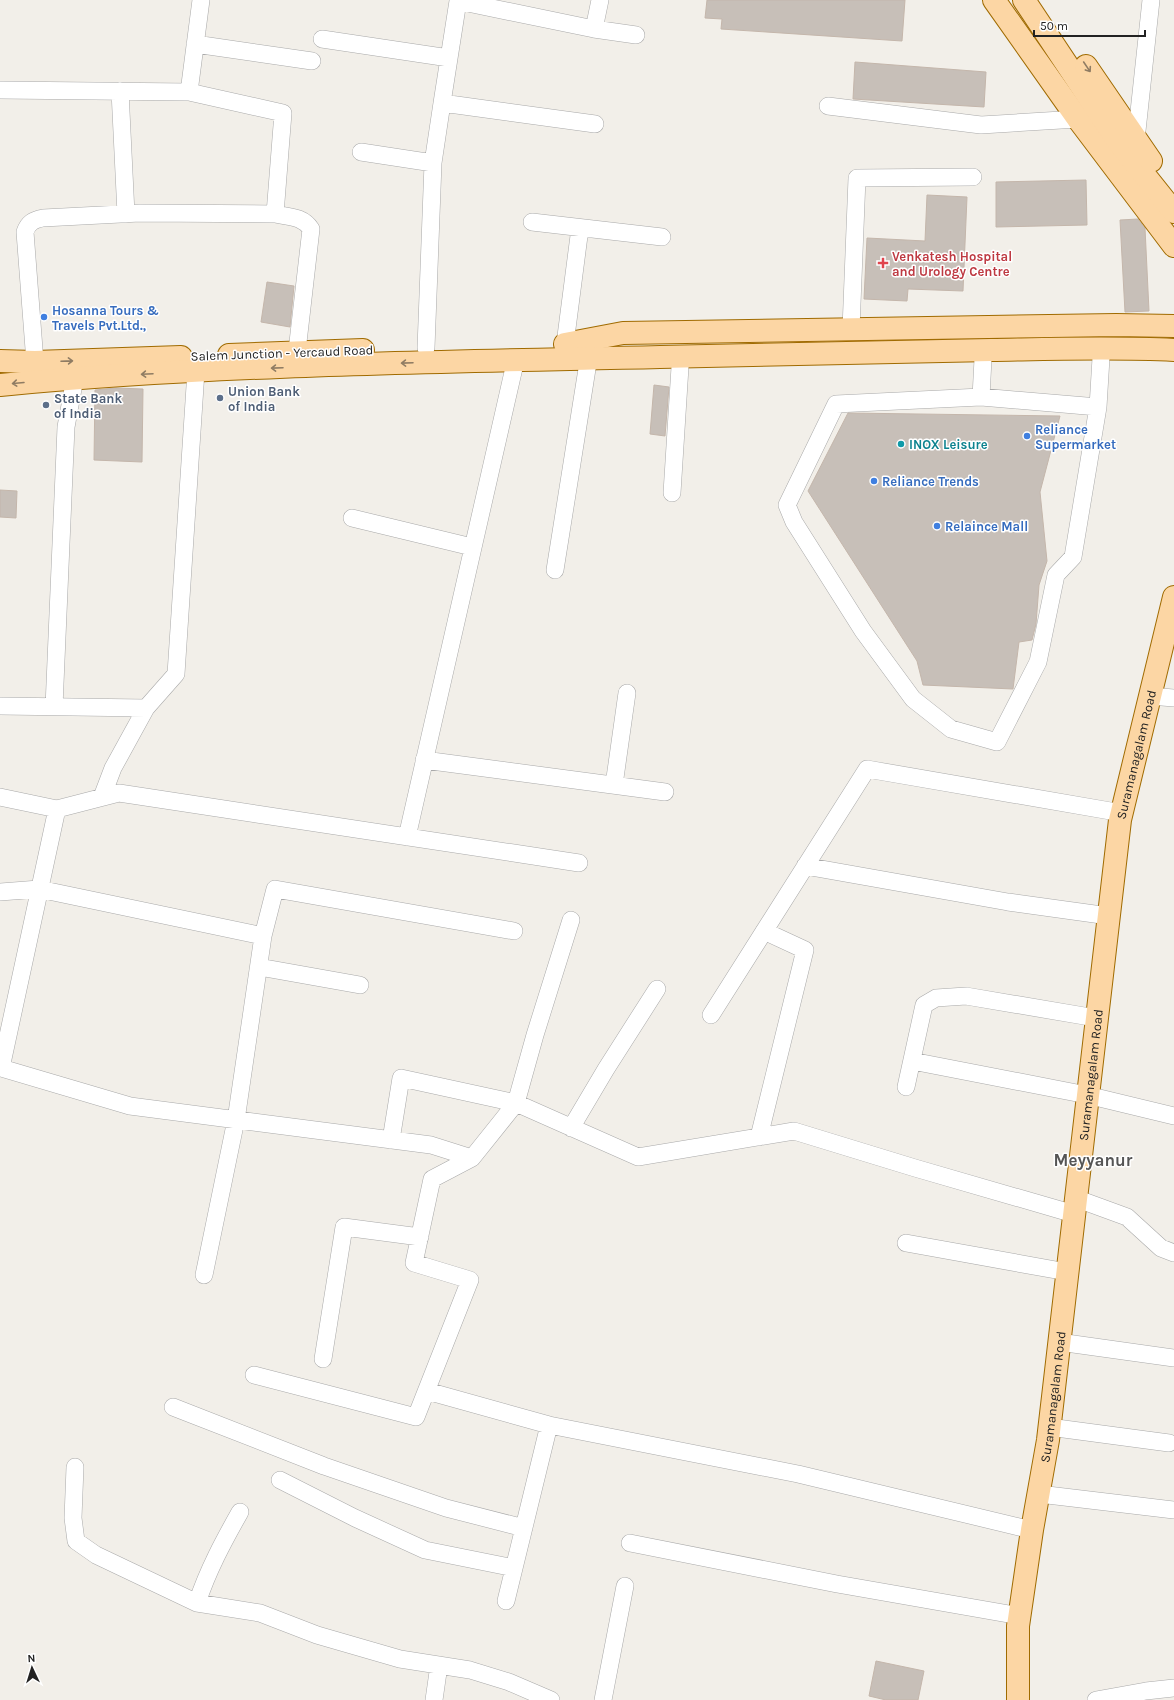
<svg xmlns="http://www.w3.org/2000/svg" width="1174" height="1700" viewBox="0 0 1174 1700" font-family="Karla,sans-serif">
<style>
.building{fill:#c7bfb8;stroke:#c4b6ab}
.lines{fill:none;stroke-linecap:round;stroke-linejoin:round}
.minor-casing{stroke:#a9a9a9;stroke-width:18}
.primary-casing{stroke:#a06b00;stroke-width:24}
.minor{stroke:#fff;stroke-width:17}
.primary{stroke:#fcd6a4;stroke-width:22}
.oneway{stroke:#8f7c63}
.health-dot{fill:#e0444e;stroke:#fff;stroke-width:1.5}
.shop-dot{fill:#3f7fe0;stroke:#fff;stroke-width:1.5}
.service-dot{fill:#5c6f8a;stroke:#fff;stroke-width:1.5}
.culture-dot{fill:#0f9aa8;stroke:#fff;stroke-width:1.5}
.labels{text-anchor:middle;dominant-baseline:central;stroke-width:3;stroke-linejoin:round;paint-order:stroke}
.health-label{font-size:13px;font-weight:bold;fill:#be3a42;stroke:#fff;text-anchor:start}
.shop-label{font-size:13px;font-weight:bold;fill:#366cbe;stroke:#fff;text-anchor:start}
.street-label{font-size:13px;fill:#222;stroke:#fff}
.service-label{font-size:13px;font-weight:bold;fill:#4e5e75;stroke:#fff;text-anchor:start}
.culture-label{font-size:13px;font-weight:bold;fill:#0d838f;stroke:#fff;text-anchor:start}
.district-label{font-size:17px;font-weight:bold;fill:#555;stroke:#fff}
</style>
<rect width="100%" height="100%" fill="#f2efe9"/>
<path class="building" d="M707,0H905L902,41L721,29L722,19L705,18Z
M855,62L986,72L984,107L853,99Z
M1086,180L1087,225L996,227V182Z
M927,195L967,197L963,291L908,289L907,301L864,299L867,238L925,241Z
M1138,219L1145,228L1149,311L1125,312L1120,220Z
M267,282L294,286L290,327L261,322Z
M654,385L669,387L665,436L650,434Z
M116,388L143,389L142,462L94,460L95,390Z
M848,413L1060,416L1040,492L1047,561L1039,585L1036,624L1032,640L1019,642L1013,689L923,685L917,661L808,491Z
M0,490L17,491L16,518L0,517Z
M876,1661L924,1671L918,1700H886L869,1696Z"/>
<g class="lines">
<defs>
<path id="minor" d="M594,29L600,0
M322,39L449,58
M195,44L312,61
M0,90L189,92
M120,91L126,214
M442,103L458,1L594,29L636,35
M828,106L981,125L1078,119
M1136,140L1151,0
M361,152L433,163
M275,214C289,217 303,216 311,229L297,351
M532,222L662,237
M851,329L857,178L973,177
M565,344L580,228
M426,348L433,163L442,103L595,124
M35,362L25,232C28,223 33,220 43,218L140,213L275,214L283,113L189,92L201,0
M981,397L983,359
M1098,407L981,397L836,404L787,505L794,522L863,631L913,699L951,729L997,742L1038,662L1056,575L1073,557L1098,407L1101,358
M672,493L680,367
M352,518L472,547
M555,570L587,369
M1150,696L1174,698
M0,706L146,708L176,674L196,371
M54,707L66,427L75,378
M424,760L665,792
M614,785L627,693
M0,797L57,809L119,793L579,863
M102,797L113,768L146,708
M57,809L1,1068L130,1106L431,1145L472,1158
M407,837L516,359
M805,866L1008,902L1109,916
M0,892L39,889L263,936L236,1120L204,1275
M263,936L275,889L514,931
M259,967L360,985
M711,1015L867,769L1122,813
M912,1061L1087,1095L1174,1116
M906,1087L924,1005L936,998L966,996L1096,1018
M571,1128L606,1069L657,989
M759,1137L805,950L764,931
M391,1140L401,1078L516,1103L535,1035L571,920
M1075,1198L1127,1217L1161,1248L1174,1253
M906,1243L1067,1272
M1059,1342L1174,1358
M323,1359L344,1227L420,1237
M254,1375L416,1417L470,1280L414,1263L432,1179L472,1158L516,1103L638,1157L794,1131L915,1168L1074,1214
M427,1391L549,1425L798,1474L1032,1530
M173,1407L324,1466L446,1508L524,1528
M1049,1427L1169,1443
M75,1467L73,1518L76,1541L96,1555L197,1603L260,1613L317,1635L400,1659L470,1670L509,1682L551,1700
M280,1480L355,1518L425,1550L514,1568
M1039,1494L1174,1510
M630,1543L837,1584L1020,1616
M506,1601L549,1425
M197,1603C208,1570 223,1542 240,1512
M434,1700L439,1665
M603,1700L625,1586
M1096,1700L1146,1691L1174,1688"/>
<g id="primary">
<path d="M994,0L1078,119L1174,246"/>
<path d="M1024,0L1119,143L1174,212"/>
<path d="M1086,66L1151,161"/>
<path d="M565,344L623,333L1116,325L1174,326"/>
<path d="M229,355L363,350"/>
<path d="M0,361L35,362L181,357"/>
<path d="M0,385C219,364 440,362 660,357C771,354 881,352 991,350C1052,349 1113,347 1174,350"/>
<path id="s1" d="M1018,1700V1626L1032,1530L1048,1440L1120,820L1174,597"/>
</g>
</defs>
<use href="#minor" class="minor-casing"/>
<use href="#primary" class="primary-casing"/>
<use href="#minor" class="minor"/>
<use href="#primary" class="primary"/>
</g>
<defs><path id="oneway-shaft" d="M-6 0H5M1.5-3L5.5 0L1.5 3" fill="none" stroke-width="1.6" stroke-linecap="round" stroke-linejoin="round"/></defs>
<g class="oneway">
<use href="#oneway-shaft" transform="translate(1087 67) rotate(56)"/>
<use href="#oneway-shaft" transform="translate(67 361) rotate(-2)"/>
<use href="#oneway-shaft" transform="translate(407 363) rotate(178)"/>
<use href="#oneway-shaft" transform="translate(277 368) rotate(178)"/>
<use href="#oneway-shaft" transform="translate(147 374) rotate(177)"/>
<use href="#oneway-shaft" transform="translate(18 383) rotate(175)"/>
</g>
<path class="health-dot" d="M881 257h4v4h4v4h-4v4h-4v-4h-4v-4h4z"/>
<g class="shop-dot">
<circle cx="44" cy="317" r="4"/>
<circle cx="1027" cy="436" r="4"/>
<circle cx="874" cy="481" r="4"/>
<circle cx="937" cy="526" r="4"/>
</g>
<g class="service-dot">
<circle cx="220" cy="398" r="4"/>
<circle cx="46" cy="405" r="4"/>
</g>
<circle class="culture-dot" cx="901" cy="444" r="4"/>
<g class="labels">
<g class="health-label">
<text x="892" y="256">Venkatesh Hospital<tspan x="892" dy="15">and Urology Centre</tspan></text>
</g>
<g class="shop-label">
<text x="52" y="310">Hosanna Tours &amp;<tspan x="52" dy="15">Travels Pvt.Ltd.,</tspan></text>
<text x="1035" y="429">Reliance<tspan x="1035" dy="15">Supermarket</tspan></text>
<text x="882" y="481">Reliance Trends</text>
<text x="945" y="526">Relaince Mall</text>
</g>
<g class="street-label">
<text transform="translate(282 353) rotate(-2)">Salem Junction - Yercaud Road</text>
<text stroke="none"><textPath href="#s1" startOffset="954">Suramanagalam Road</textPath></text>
<text stroke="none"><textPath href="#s1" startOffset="630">Suramanagalam Road</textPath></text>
<text stroke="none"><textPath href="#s1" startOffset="306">Suramanagalam Road</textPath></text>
</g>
<g class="service-label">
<text x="228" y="391">Union Bank<tspan x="228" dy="15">of India</tspan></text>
<text x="54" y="398">State Bank<tspan x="54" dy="15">of India</tspan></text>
</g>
<g class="culture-label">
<text x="909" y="444">INOX Leisure</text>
</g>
<g class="district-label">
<text x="1093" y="1160">Meyyanur</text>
</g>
</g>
<g transform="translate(32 1668) rotate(356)" stroke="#ffffff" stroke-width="3" paint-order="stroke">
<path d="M0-3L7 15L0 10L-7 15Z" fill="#222222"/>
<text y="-6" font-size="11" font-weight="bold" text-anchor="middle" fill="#222222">N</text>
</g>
<path d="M1034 30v6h111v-6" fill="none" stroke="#222222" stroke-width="2"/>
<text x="1040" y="30" font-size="12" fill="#222222" stroke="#ffffff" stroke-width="3" paint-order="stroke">50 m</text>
</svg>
